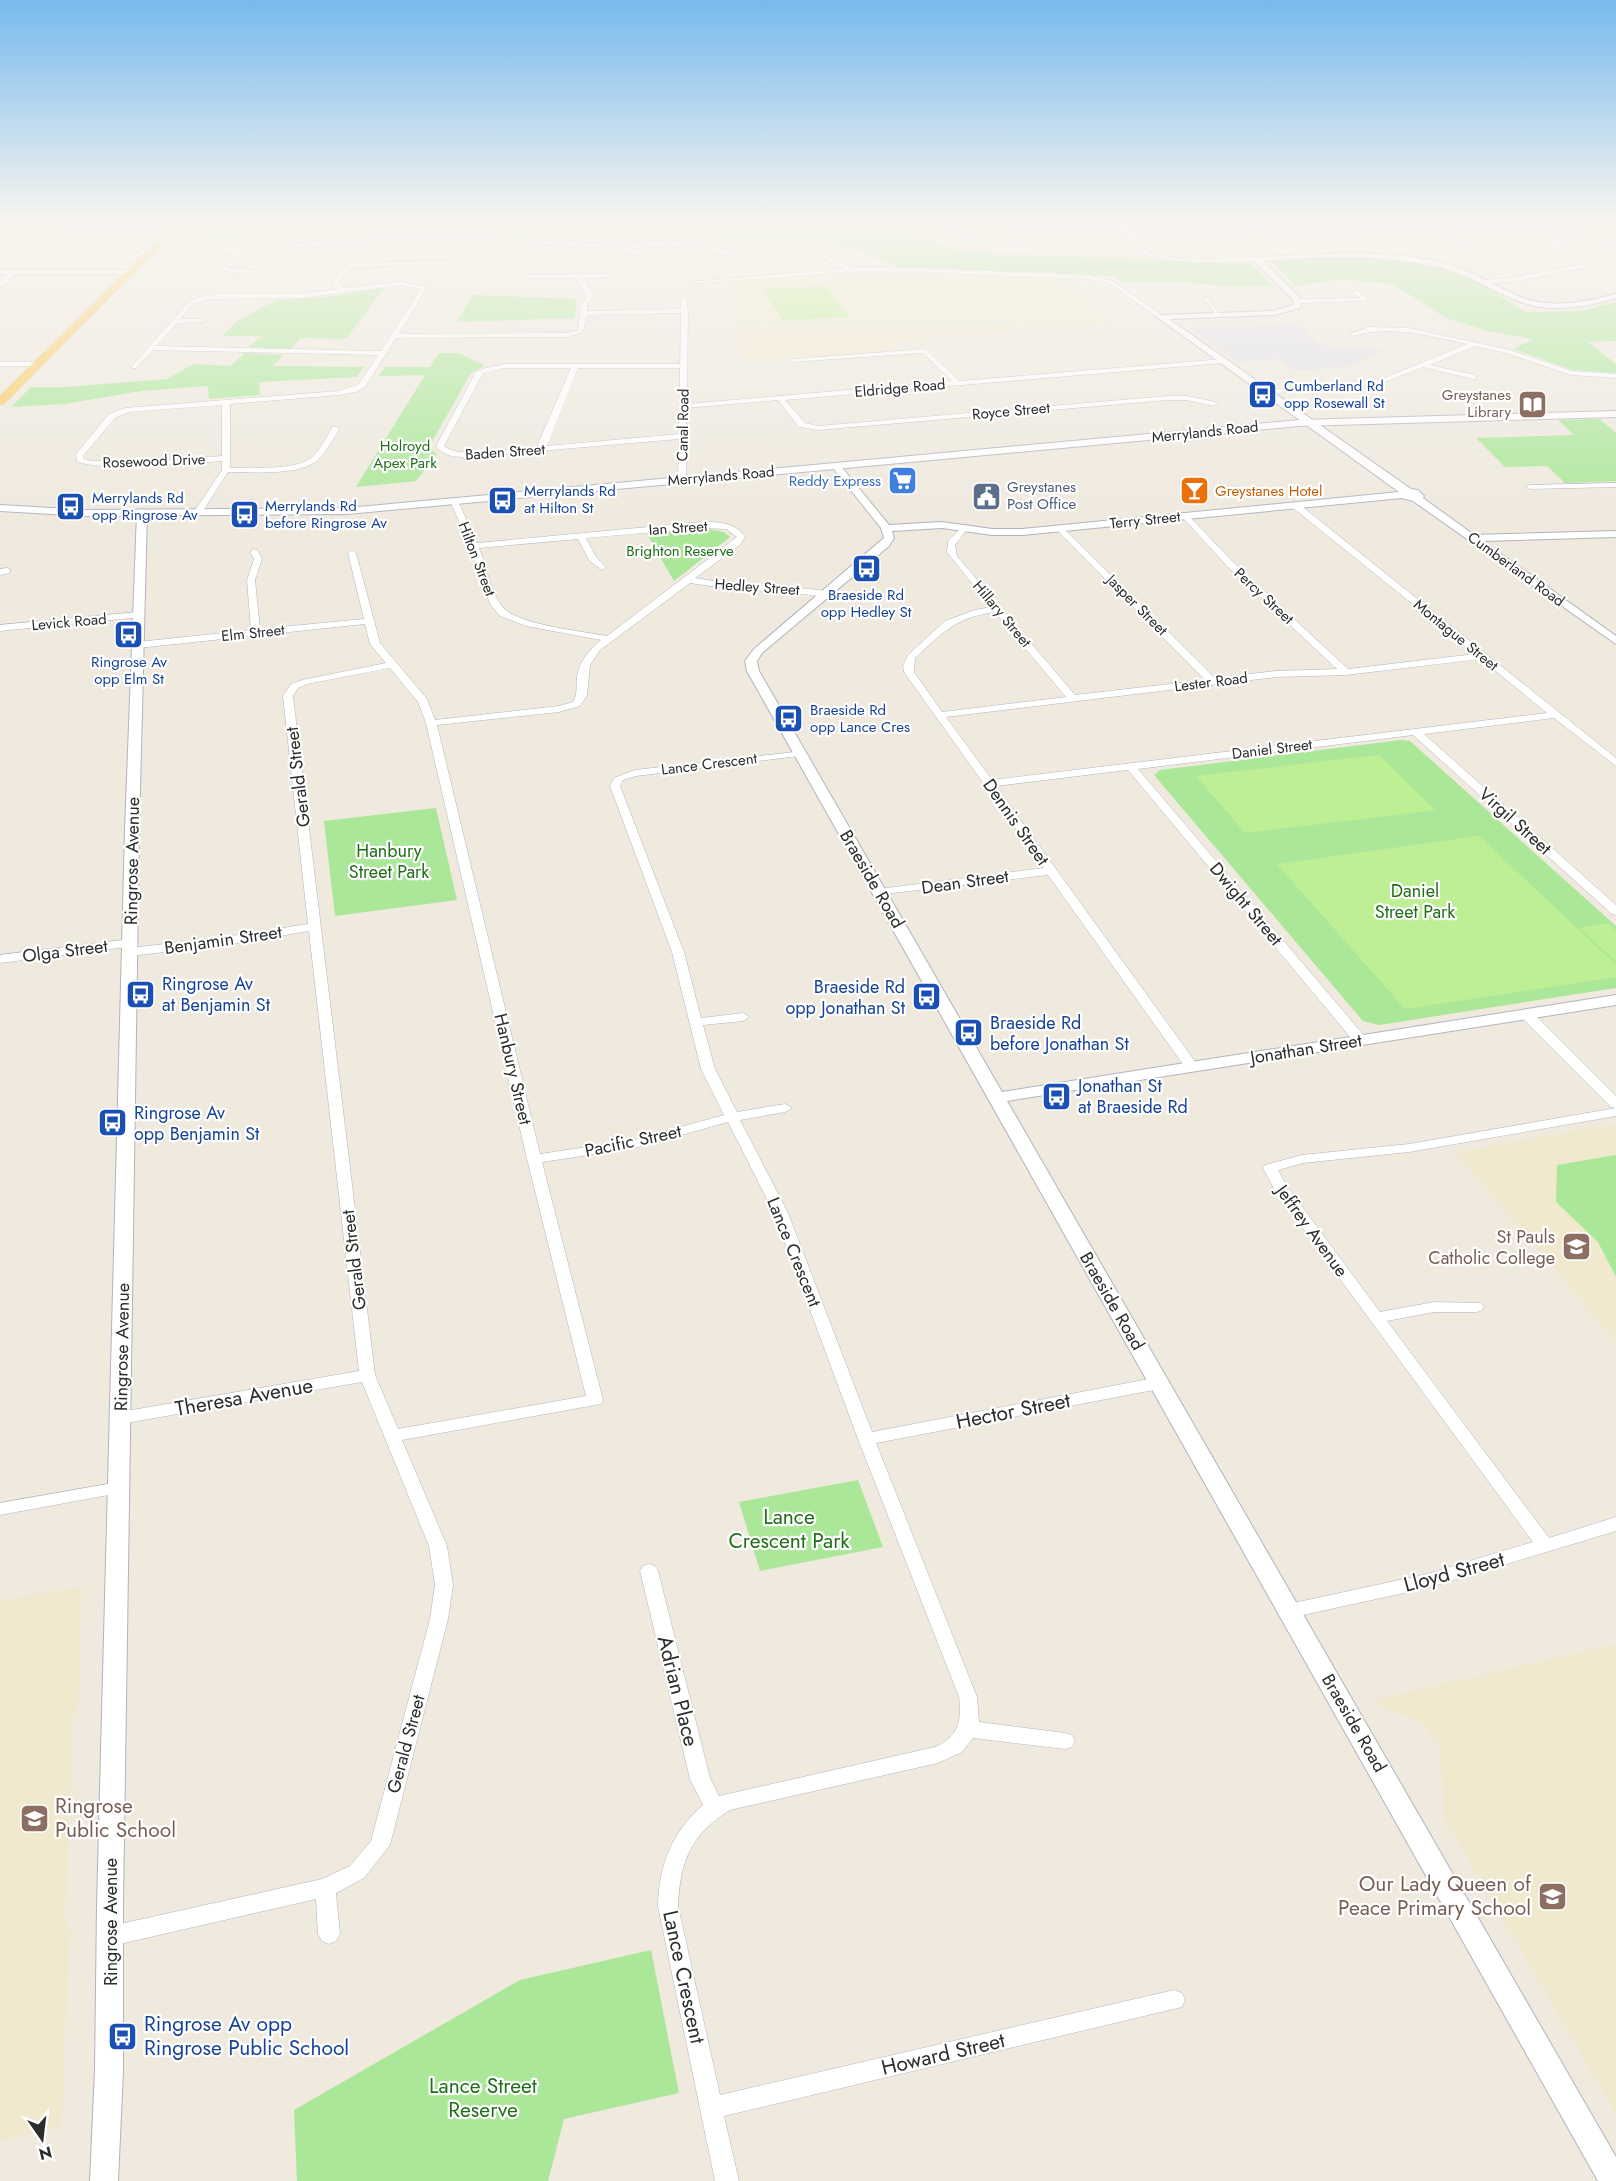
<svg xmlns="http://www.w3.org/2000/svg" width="1616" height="2181" viewBox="0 0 1616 2181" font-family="Jost,sans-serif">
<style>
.industrial{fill:#e2dfe7}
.education{fill:#f0e9ce}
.green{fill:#abe799}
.pitch{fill:#bfef94}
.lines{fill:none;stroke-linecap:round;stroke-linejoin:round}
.minor-casing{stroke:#b2b3c0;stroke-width:1}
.tertiary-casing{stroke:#b2b3c0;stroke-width:2}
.secondary-casing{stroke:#b2b3c0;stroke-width:2}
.trunk-casing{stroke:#ccc;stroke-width:1}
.minor{fill:#fff;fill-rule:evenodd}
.tertiary{fill:#fff;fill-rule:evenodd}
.secondary{fill:#fff;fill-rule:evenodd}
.trunk{fill:#fbca5a;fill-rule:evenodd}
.labels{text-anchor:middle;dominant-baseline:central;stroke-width:4.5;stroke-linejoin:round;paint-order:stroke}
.far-transit-label{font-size:15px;fill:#164399;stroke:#fff;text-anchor:start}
.far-street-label{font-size:15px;fill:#2c2c2c;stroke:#fff}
.far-education-label{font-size:15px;fill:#785e54;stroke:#fff;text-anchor:end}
.far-park-label{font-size:15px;fill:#206f17;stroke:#fff}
.far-shop-label{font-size:15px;fill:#366cbe;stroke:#fff;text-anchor:end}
.far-service-label{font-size:15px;fill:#4e5e75;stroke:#fff;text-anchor:start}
.far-food-label{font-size:15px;fill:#c56008;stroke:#fff;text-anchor:start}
.street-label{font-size:18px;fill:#2c2c2c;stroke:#fff}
.park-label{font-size:18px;fill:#206f17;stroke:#fff}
.transit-label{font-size:18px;fill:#164399;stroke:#fff;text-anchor:start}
.education-label{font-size:18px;fill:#785e54;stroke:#fff;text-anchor:end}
.near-street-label{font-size:21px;fill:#2c2c2c;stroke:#fff}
.near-park-label{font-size:21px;fill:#206f17;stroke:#fff}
.near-education-label{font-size:21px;fill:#785e54;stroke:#fff;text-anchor:start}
.near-transit-label{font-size:21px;fill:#164399;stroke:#fff;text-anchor:start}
</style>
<rect width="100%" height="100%" fill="#efe9de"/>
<path class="industrial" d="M1299,325L1318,344L1385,350L1345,367L1295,371L1277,358L1238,362L1189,328Z"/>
<path class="education" d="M0,232H98L59,269H0Z
M836,274H931L950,279L987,276L1095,282L1063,284L1114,323L894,341L899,350L809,357L794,355L776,359L741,361L736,281Z
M1616,1124V1342L1456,1152Z
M82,1586L78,1706L73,1719L65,1916L70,1931L61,2127L0,2141V1601Z
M1616,1644V2114L1444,1818L1441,1753L1438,1744L1423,1724L1413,1718L1391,1711L1375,1700Z"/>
<path class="green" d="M0,220H156L147,229L101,221H75L62,232H0Z
M196,220H469L259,238L215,239L181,235Z
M486,220H759L851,223L908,232L950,248L980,253L1251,263L1273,286L1230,287L1187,282H1123L1113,276L900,268L858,250L838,245L812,242L727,239L701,235L679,228L625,234L541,230L538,239L495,238L500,224Z
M1564,220H1616V234L1579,227Z
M1318,257L1381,258L1439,268L1481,284L1526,312L1582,311L1616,302V341L1588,342L1616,364V373L1573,370L1513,349L1533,339L1487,331L1446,318L1393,284L1340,279L1296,286L1272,262Z
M384,288L346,339L301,338L290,349L249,347L261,336H222L237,321L276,300L318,298Z
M472,295L577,299L574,318L457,322Z
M245,353L284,355L272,366L364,367L357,377L259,382L260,395L209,399L208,386L141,391L65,404L11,407L31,387H65L167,379L193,364L230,366Z
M439,353H459L485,366L471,373L430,445L431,450L437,454L416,481L356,487L425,375L379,376L385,367H430Z
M1600,419L1616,433V481L1565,483L1547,466L1505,467L1476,438L1574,435L1558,420Z
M702,528L724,532L730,537L674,581L647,534Z
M1401,740L1410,741L1616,926V988L1379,1025L1363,1021L1154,775L1160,770Z
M436,808L457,900L335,916L324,821Z
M1616,1155V1277L1598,1242L1556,1202L1557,1165Z
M858,1480L883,1547L760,1571L739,1502Z
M651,1950L679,2093L564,2119L548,2181H297L294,2110L520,1980Z"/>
<path class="pitch" d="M827,286L849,317L783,321L763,289Z
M1379,755L1435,810L1245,833L1196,776Z
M1479,836L1616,965V977L1405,1009L1277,864Z
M1608,923L1616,931V961L1579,928Z"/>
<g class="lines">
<defs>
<path id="minor" d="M943,220H949C964,244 1012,247 1038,239L1026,220H1032L1044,240C1024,251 969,246 951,232C948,229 946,224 943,220Z
M1115,220H1121L1131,235L1222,231L1526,226L1522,224L1525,222L1559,234L1616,244V248L1565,239L1559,244L1586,265V267L1512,282L1486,283L1484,280L1512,278L1579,265L1554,246L1552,242L1559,238L1534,229L1450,231L1469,245L1486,248L1484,251L1465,247L1443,231L1222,235L1134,239C1137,242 1140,246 1144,249C1165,263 1232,258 1258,257L1261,259L1258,261C1231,261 1158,267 1138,250C1128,243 1122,230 1115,220Z
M383,238H489L609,244C628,248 636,242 654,241C672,241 722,246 737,253L734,255L667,245L630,249L642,252L657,261L655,264L638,254L609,248L489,242H383L241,251L228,268L262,271L260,274L222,271L235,251H156L146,253L130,260L125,259L142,250L156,247H239Z
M824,255L852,268H916L1088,275L1113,281L1164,317L1159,318L1109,283L1088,279L916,272H850L691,284L688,282L845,269L822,258Z
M447,261L449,264L354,267L349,268L338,284L346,288L402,282L427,287L399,334L567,333L578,330L581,305L587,296L576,278H523L525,275L612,274L610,277L583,278L593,296L587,305V311L681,309V299L686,298L688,311L687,404L952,381L923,353L791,362L793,359L925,349L960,381L1223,359L1226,361L1223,363L785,400L805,423L818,426L1168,396H1187L1216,402L1217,404L1213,406L1187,400H1168L818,430L799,427L778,400L686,408V480L682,482L678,480L679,439L469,457C456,457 444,457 436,446L476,372L486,368L505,364H680L681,313L587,315L583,332L567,337L396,338L365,387L356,392L339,395L230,404V468C251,467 294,471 311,458C320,450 327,437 333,426L340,428C333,439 327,451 318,460C300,476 252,472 228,472L201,514L194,512L222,470V461C196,463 96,472 77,461L76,454L109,414L125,408L339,391L359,384L378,355L153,350L136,368H132V366L190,301L198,298L217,294H302L339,289L332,284L345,266L353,263ZM402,285L421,289L381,351L156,346L177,323L204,322L202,319H180L194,303L208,299L302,298ZM505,368H571L538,444L539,446C518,448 458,460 444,446L483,373ZM578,368H680L679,434L547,446ZM222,405V456L160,461H92L84,459L83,456L115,418L129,412Z
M0,270H132L135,272L132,274H16L0,287V282L8,274H0Z
M1356,290L1366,297V301L1298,303L1295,301L1298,299L1360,298L1353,292Z
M1203,297H1207L1220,315H1216Z
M1369,327L1408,328L1510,350L1572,371L1616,374V378L1571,375L1506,353L1475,346L1430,365L1476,375V379H1473L1423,367L1383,383L1268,394L1264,392L1268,390L1382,379L1467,344C1429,336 1391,325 1353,336L1350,334Z
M0,362H38L41,364L38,366H0Z
M1616,483V487L1530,489L1526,487L1530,485Z
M451,499L458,501L477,543L702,522C719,522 735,522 745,537L740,545L695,578C739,586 782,585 826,591L831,594L826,597C780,590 735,591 690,583L600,650L590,665L587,695L580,706L559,712L437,725L540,1154L634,1140L724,1115L701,1069L672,952L610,786L614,778L635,770L803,751L804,753L799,756L636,776L623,780L620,786L684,952L701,1018L743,1013L749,1017L743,1021L703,1025L715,1069L737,1112L785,1104L792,1108L785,1112L740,1120L788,1213L872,1432L1159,1377L1165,1379L1167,1383L1165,1387L1159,1389L876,1443L977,1697L979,1722L1065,1733L1072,1735L1075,1741L1072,1747L1065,1749L973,1738L962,1752L938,1763L730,1810C691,1834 680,1861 678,1906L720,2095L1174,1990L1182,1993L1185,2000L1182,2007L724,2116L739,2181H715L658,1906C659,1865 672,1832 703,1805L690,1779L640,1571L643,1566L649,1564L655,1566L658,1571L710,1778L719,1796L935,1747C959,1737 962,1720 959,1697L858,1439L774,1213L728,1122L635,1148L542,1162L603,1400L601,1404L402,1440L447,1546L453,1585L448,1619L390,1845L364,1878L336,1893L340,1934L336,1941L329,1944L322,1941L318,1934L316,1899L111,1946L104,1943L100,1936L104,1929L111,1926L322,1879L350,1866L371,1841L430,1619L435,1585L429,1546L362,1382L120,1424L114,1422L112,1418L114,1414L120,1412L359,1371L309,931L231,944L131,956L125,952L131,948L231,936L308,924L283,696L291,684L302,680L386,663L370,644L365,624L138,648L133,645L138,642L251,630L247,580L254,559L250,552L254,549L257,550L262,559L255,580L260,629L364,619L348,553L352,550L356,553L380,643L427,699L435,720L559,706L573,702C578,694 576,686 577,677C579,662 589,650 601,640L526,626L500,616L490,604L470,546L450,501ZM702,528L726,529L737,537L607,636C583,631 514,625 501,605C490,589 486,566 479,548L578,539L589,560L602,570L606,567L596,557L586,538ZM390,668L418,702L426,723L527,1159L586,1396L398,1429L375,1375L293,696L298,688L307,684Z
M1293,504H1299L1616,758V766L1554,718L1424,734L1616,905V915L1612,914L1413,735L1138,769L1366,1038L1368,1041L1366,1044H1356L1128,770L996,786L1199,1067L1192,1071L1187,1070L1048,875L875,895L873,893L879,889L1044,868L904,672L903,666L908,655L945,621L975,610L991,607L947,552L948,541L964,525L968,528L955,545L957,556L1075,695L1205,680L1058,531V527L1061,526L1215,678L1276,671L1337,669L1227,566L1183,518V514L1186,513L1233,562L1348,669L1475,654L1293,508ZM995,612L1066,697L942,712L914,672L915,658C944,632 954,618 995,612ZM1481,659L1547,713L992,780L946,717L1276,677L1346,675Z
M7,568L10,569V573L0,575V569Z
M138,612L141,613V617L0,631V625Z
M131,939L135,940L137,943L135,946L0,963V955Z
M1526,1010L1531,1011L1616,1096V1116L1409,1152L1303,1163L1278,1170L1286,1185L1380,1312L1434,1302L1481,1303L1484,1307L1481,1311L1476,1312H1434L1387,1321L1549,1538L1616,1517V1531L1427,1588L1289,1618L1283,1616L1280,1611L1283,1606L1289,1604L1427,1574L1533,1542L1274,1189L1263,1168L1265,1165L1302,1155L1409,1144L1616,1108L1611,1107L1521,1017L1520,1014Z
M119,1482L125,1484L128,1488L125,1492L0,1515V1503Z"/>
<path id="tertiary" d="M1352,253C1387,254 1424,256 1457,267C1479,275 1499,288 1520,297C1552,309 1585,302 1616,294V298C1582,308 1547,314 1513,299C1489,289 1467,274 1442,268C1383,254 1323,256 1264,261L1301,299L1300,308L1274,315L1169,319L1411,489L1418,490L1424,496L1423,498L1474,535L1616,531V537L1483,541L1616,636V644L1413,501L1402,498L1022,535H992L942,528L892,531L894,538L889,546L762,653L757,661L759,671L1002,1092L1616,995V1005L1007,1101L1616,2157V2181H1598L747,671L745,661L754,649L884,538L881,528L833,468V464H839L889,525L942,522L992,529H1022L1399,492L1157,317L1161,315L1273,311L1293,305L1294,301L1255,261V257Z
M142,509L147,512L139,831L123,1905V2070L118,2181H90L95,2070L97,1905L125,831L137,512Z"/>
<path id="secondary" d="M1616,411V417L1299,426L347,514L86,516L0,511V505L86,510L347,508L1299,420Z"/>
<path id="trunk" d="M178,220H187L4,404L0,405V396Z"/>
</defs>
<use href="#minor" class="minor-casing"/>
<use href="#tertiary" class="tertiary-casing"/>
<use href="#secondary" class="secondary-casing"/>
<use href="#trunk" class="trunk-casing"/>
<use href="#minor" class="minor"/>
<use href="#tertiary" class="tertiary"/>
<use href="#secondary" class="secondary"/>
<use href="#trunk" class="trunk"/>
</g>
<linearGradient id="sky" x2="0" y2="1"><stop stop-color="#77baed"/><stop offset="0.42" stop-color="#f8f5f0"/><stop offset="1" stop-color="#f8f5f0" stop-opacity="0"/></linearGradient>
<rect width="1616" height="526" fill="url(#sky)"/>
<defs>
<symbol id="bus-square" viewBox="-11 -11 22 22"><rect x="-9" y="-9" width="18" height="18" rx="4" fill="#1a4fb4" stroke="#fff"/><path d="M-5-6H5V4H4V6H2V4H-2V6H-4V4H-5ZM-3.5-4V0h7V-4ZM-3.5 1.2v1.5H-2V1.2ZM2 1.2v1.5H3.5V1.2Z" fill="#fff"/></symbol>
<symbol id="library-square" viewBox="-11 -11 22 22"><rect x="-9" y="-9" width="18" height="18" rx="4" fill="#8d6e63" stroke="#fff"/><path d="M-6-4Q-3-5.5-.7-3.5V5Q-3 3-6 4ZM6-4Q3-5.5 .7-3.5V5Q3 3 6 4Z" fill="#fff"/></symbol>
<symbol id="supermarket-square" viewBox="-11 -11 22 22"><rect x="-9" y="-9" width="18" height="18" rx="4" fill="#3f7fe0" stroke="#fff"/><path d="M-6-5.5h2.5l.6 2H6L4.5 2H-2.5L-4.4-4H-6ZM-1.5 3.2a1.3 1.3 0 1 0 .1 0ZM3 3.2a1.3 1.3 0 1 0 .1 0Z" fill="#fff"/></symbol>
<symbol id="bar-square" viewBox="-11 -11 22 22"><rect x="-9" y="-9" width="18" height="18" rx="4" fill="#e8710a" stroke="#fff"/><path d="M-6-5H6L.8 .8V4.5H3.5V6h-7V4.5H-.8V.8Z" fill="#fff"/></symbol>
<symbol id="civic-square" viewBox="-11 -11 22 22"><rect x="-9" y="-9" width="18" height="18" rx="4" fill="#5c6f8a" stroke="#fff"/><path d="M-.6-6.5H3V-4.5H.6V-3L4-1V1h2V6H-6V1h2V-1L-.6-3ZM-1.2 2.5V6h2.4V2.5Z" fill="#fff"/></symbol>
<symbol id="school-square" viewBox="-11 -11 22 22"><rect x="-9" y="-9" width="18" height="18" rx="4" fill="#8d6e63" stroke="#fff"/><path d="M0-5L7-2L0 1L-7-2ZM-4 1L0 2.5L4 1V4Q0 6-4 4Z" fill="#fff"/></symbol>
</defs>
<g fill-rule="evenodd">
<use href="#bus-square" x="1246" y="378" width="33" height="33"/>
<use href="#library-square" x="1516" y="388" width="33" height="33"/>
<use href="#supermarket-square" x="886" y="464" width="33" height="33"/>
<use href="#bar-square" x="1178" y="474" width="33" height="33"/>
<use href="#civic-square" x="970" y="480" width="33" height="33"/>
<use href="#bus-square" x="486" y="484" width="33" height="33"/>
<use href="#bus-square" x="54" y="490" width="33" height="33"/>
<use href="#bus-square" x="228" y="498" width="33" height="33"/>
<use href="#bus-square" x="850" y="552" width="33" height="33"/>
<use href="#bus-square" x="112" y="618" width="33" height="33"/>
<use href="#bus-square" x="772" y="702" width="33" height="33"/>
<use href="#bus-square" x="124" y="978" width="33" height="33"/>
<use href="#bus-square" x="910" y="980" width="33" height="33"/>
<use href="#bus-square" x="952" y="1016" width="33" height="33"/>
<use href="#bus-square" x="1040" y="1080" width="33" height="33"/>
<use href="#bus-square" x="96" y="1106" width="33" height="33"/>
<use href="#school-square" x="1560" y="1230" width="33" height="33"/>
<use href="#school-square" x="18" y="1802" width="33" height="33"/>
<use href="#school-square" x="1536" y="1880" width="33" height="33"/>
<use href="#bus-square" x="106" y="2020" width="33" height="33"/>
</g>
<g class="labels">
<g class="far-transit-label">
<text x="1284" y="386">Cumberland Rd<tspan x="1284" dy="17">opp Rosewall St</tspan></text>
<text x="524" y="491">Merrylands Rd<tspan x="524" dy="17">at Hilton St</tspan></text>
<text x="92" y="498">Merrylands Rd<tspan x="92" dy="17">opp Ringrose Av</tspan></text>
<text x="265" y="506">Merrylands Rd<tspan x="265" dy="17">before Ringrose Av</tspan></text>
<text x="866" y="595" text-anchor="middle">Braeside Rd<tspan x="866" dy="17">opp Hedley St</tspan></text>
<text x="129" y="662" text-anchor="middle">Ringrose Av<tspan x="129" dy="17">opp Elm St</tspan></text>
<text x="810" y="710">Braeside Rd<tspan x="810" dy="17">opp Lance Cres</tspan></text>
</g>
<g class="far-street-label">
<text transform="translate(900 388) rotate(-5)">Eldridge Road</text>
<text transform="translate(1011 411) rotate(-5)">Royce Street</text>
<text transform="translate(683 425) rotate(-89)">Canal Road</text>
<text transform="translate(1205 432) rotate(-6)">Merrylands Road</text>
<text transform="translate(505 452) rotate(-4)">Baden Street</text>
<text transform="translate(154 461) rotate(-2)">Rosewood Drive</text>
<text transform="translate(721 476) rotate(-5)">Merrylands Road</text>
<text transform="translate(1145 520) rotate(-6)">Terry Street</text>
<text transform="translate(678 528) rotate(-4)">Ian Street</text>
<text transform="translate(477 559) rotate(69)">Hilton Street</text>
<text transform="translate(1516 569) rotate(36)">Cumberland Road</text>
<text transform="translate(757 587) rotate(4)">Hedley Street</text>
<text transform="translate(1264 596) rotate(43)">Percy Street</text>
<text transform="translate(1137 605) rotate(45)">Jasper Street</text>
<text transform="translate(1002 614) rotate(50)">Hillary Street</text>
<text transform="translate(69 622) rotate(-5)">Levick Road</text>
<text transform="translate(253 633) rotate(-6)">Elm Street</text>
<text transform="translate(1456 635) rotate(39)">Montague Street</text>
<text transform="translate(1211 682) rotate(-7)">Lester Road</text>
<text transform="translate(1272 749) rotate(-7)">Daniel Street</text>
<text transform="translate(709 764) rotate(-7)">Lance Crescent</text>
</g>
<g class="far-education-label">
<text x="1511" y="395">Greystanes<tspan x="1511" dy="17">Library</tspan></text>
</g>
<g class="far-park-label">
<text x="405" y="446">Holroyd<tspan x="405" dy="17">Apex Park</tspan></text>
<text x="680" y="551">Brighton Reserve</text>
</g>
<g class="far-shop-label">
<text x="881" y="481">Reddy Express</text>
</g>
<g class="far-service-label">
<text x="1007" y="487">Greystanes<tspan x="1007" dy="17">Post Office</tspan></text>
</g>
<g class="far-food-label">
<text x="1215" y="491">Greystanes Hotel</text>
</g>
<g class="street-label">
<text transform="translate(298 777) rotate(-97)">Gerald Street</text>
<text transform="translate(1515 821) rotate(42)">Virgil Street</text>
<text transform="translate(1016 822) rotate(55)">Dennis Street</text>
<text transform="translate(132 861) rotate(-89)">Ringrose Avenue</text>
<text transform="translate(872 879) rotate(60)">Braeside Road</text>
<text transform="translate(965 882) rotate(-8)">Dean Street</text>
<text transform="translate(1246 904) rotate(50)">Dwight Street</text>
<text transform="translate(223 940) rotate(-8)">Benjamin Street</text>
<text transform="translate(65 951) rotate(-7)">Olga Street</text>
<text transform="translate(1306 1049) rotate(-9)">Jonathan Street</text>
<text transform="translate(513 1069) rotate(77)">Hanbury Street</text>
<text transform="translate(633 1141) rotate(-12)">Pacific Street</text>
<text transform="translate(1312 1231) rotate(54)">Jeffrey Avenue</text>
<text transform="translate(794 1252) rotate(68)">Lance Crescent</text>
<text transform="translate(354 1260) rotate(-97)">Gerald Street</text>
<text transform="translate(1112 1301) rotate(60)">Braeside Road</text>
<text transform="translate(122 1347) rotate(-89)">Ringrose Avenue</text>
<text transform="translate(1354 1723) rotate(60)">Braeside Road</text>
<text transform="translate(406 1744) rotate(-75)">Gerald Street</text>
<text transform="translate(111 1922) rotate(-90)">Ringrose Avenue</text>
</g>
<g class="park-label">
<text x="389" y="851">Hanbury<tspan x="389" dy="21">Street Park</tspan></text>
<text x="1415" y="891">Daniel<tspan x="1415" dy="21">Street Park</tspan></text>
</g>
<g class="transit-label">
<text x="162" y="984">Ringrose Av<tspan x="162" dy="21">at Benjamin St</tspan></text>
<text x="905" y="987" text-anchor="end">Braeside Rd<tspan x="905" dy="21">opp Jonathan St</tspan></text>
<text x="990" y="1023">Braeside Rd<tspan x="990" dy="21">before Jonathan St</tspan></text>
<text x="1078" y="1086">Jonathan St<tspan x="1078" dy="21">at Braeside Rd</tspan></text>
<text x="134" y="1113">Ringrose Av<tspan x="134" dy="21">opp Benjamin St</tspan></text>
</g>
<g class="education-label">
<text x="1555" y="1237">St Pauls<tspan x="1555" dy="21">Catholic College</tspan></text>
</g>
<g class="near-street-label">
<text transform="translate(244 1397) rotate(-10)">Theresa Avenue</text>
<text transform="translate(1013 1411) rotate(-11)">Hector Street</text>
<text transform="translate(1454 1572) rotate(-15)">Lloyd Street</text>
<text transform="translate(678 1691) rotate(76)">Adrian Place</text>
<text transform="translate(684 1977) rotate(78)">Lance Crescent</text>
<text transform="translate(943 2054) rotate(-13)">Howard Street</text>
</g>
<g class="near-park-label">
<text x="789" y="1517">Lance<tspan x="789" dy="24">Crescent Park</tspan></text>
<text x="483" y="2086">Lance Street<tspan x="483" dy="24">Reserve</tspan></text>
</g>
<g class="near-education-label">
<text x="55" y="1806">Ringrose<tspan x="55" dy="24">Public School</tspan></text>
<text x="1531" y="1884" text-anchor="end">Our Lady Queen of<tspan x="1531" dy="24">Peace Primary School</tspan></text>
</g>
<g class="near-transit-label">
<text x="144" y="2024">Ringrose Av opp<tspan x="144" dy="24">Ringrose Public School</tspan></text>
</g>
</g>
<g transform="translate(42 2139) rotate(166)" stroke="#ffffff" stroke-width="4.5" paint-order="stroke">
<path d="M0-4.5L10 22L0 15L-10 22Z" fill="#2c2c2c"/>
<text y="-9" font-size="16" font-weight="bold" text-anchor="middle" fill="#2c2c2c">N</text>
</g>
</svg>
